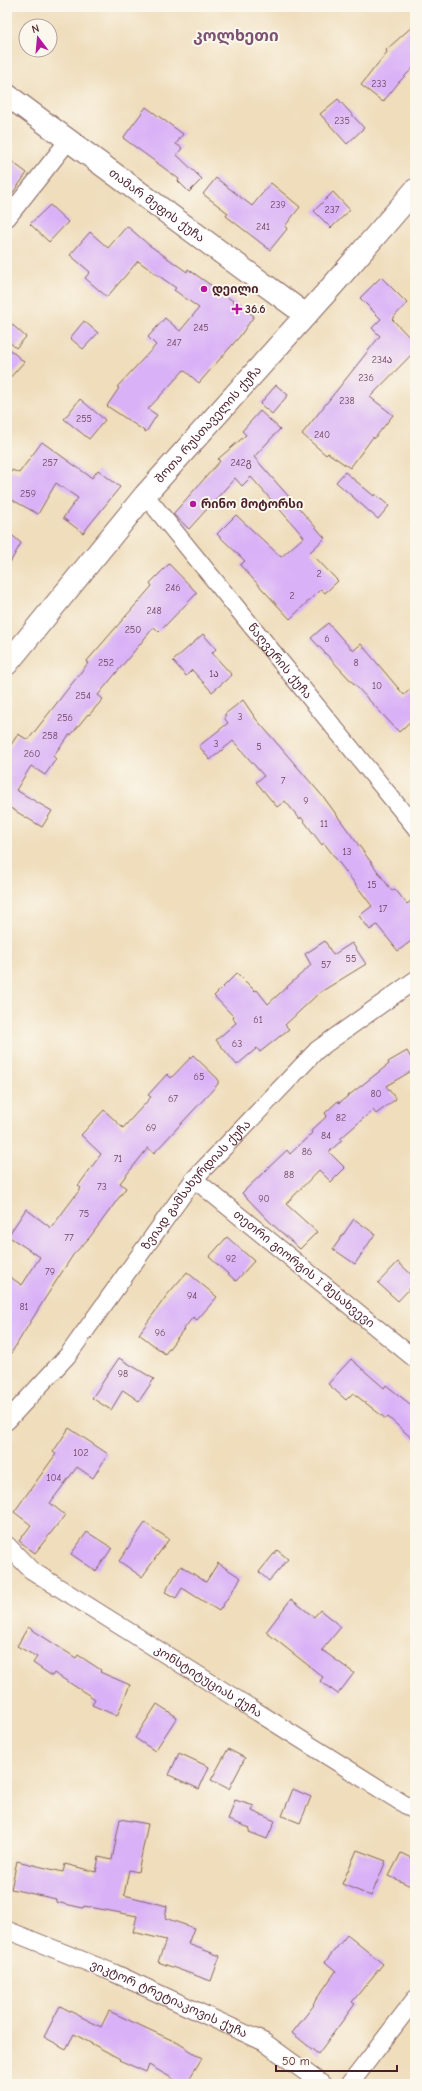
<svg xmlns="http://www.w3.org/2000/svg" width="422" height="2091" viewBox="0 0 422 2091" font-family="'Comic Neue','Noto Sans Georgian',sans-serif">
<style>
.building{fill:#d9b1f7}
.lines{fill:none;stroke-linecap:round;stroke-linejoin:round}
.street-casing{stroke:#84625d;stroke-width:19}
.secondary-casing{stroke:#84625d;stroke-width:24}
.street{stroke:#fff;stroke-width:17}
.secondary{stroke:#fff;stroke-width:22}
.poi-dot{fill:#b5179e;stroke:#fbf7ec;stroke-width:1.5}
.labels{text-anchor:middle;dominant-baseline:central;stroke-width:4;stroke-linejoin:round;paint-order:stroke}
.number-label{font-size:10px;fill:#6e445e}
.street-label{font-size:12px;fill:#4a1f2b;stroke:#fbf7ec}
.poi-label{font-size:12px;font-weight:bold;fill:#4a1f2b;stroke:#fbf7ec;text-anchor:start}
.district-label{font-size:16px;font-weight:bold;fill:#7c5272;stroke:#fbf7ec}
</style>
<rect width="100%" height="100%" fill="#fbf7ec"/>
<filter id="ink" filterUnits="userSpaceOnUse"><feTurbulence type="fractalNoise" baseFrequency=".025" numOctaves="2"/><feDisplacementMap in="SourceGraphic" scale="8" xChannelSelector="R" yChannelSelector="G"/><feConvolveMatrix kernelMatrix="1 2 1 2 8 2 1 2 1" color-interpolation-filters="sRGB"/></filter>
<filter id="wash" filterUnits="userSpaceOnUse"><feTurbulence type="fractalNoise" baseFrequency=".012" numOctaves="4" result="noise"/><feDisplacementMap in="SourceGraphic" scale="16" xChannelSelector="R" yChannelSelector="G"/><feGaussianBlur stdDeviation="0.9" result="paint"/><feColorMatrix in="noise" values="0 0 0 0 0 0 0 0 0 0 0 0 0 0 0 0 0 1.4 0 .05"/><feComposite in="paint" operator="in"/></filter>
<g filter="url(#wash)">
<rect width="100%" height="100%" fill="#efddbb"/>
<g id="blocks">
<path class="building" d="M415,24V66L400,81L383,102L361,85L387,52L386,50Z
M338,99L364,128L347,144L320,114Z
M146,107L183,134L176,144L182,148L177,155L202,179L189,192L178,181L179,179L123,138Z
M7,158L27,173L7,201Z
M216,178L252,206L271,183L300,207L285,226L287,229L270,250L226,216L228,213L203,194Z
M333,192L350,210L331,228L314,211Z
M50,205L68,222L49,242L30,224Z
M127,226L149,245L187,272L188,269L254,316L240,336L199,383L184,370L148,409L157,415L146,432L107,406L119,388L117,387L156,345L148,337L165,318L180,331L199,308L174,290L176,288L138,261L107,297L85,278L90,272L70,255L90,232L108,248Z
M381,277L407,303L392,319L415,343V351L370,397L393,415L374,439L373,437L350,468L328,453L326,455L302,434L380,336L372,328L381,319L360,298Z
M7,320L26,337L16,348L7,340Z
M84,321L98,333L83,349L70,338Z
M7,347L24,362L7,381Z
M276,385L288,395L272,414L260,404Z
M80,399L105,420L89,439L64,419Z
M260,411L280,429L254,457L325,538L310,552L338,581L325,593L321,589L290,619L240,565L245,561L217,534L236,515L281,557L304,537L251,477L242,486L235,478L189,529L173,514L220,461L218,459L246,435L242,431Z
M42,442L92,478L98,470L120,487L83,533L63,518L78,498L56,483L38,514L7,497V479L12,470L19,473Z
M345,472L374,496L375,494L389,506L378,519L336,482Z
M7,531L21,543L7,568Z
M169,564L197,593L159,632L154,627L98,695L103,699L89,715L88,714L71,735L70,734L53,756L56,759L45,775L31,766L16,790L52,811L42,827L7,806V751L18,734L28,740L88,663L86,662L152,586L150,583Z
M328,623L353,651L361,644L404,695L415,685V717L399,732L311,638Z
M203,634L216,649L212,653L232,675L212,692L192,670L186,676L173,661Z
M243,700L256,719L325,799L392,891L395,889L407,904L415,898V938L398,951L377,925L370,930L359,916L372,906L324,843L322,845L301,817L300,819L285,801L277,807L256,782L264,776L233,741L210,760L199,746L228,723L225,719V714Z
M325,941L333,955L352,943L366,964L319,993L285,1025L289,1029L260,1052L257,1048L237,1065L216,1040L236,1023L233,1018L234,1017L214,996L237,973L255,991L257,990L268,1004L311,965L305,954Z
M407,1051L415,1065V1069L386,1086L396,1099L376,1114L373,1110L340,1139L342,1140L329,1152L345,1168L331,1182L319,1170L286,1204L317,1232L300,1249L272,1224L242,1193L287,1150L290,1154L312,1133L311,1131L327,1116L325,1113L338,1101L339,1103L389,1064L388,1062Z
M193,1055L218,1079V1084L154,1153L148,1148L120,1183L126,1188L90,1237L73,1255L44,1300L7,1360V1275L22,1285L40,1257L8,1236L26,1209L51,1228L81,1188L78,1186L101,1154L81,1135L104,1110L123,1128L151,1097L148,1095L167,1074L171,1078Z
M354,1219L375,1234L355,1264L333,1249Z
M227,1237L254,1261L236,1281L209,1257Z
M398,1262L415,1278V1283L398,1301L378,1283Z
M187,1272L217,1297L197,1320L193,1317L165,1354L139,1334L167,1295Z
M119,1358L154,1379L139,1401L123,1390L111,1410L92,1398Z
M351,1359L384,1388L386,1385L415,1408V1441L388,1417L386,1419L353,1393L346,1400L328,1384Z
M69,1428L108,1454L93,1478L77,1467L50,1503L65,1515L35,1553L19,1541L31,1525L14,1512L56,1454L53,1452Z
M145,1523L169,1539L142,1577L119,1561Z
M87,1532L112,1548L96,1571L71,1554Z
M277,1550L288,1559L269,1581L259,1572Z
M218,1563L241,1578L219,1611L182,1588L176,1598L165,1592L181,1566L206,1582Z
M291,1599L314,1617L320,1610L341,1627L322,1650L354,1673L338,1694L320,1681L323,1677L266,1632Z
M28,1627L76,1658L78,1655L101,1670L100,1672L130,1685L117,1716L92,1705L95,1699L54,1673L52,1676L33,1663L37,1657L17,1646Z
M157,1704L177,1717L155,1751L135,1738Z
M228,1749L245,1758L229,1789L211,1780Z
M179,1753L209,1767L199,1789L169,1775Z
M293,1789L311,1797L300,1823L282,1816Z
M235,1800L254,1806L252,1811L275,1821L267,1839L249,1832L250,1828L228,1820Z
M120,1819L148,1824L138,1872L129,1870L124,1895L167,1906L165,1918L194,1928L188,1944L220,1956L211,1981L158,1962L166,1940L133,1932L137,1916L84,1906L83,1908L56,1902V1899L11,1889L17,1861L63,1872L65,1864L96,1872L99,1857L112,1860Z
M357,1850L386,1861L371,1896L342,1884Z
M401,1853L415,1860V1888L389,1876Z
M347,1935L383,1964L352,2002L355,2004L318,2054L292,2033L314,2005L313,2004L336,1971L325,1962Z
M60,2006L101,2027L109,2011L178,2043L202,2058L186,2084H182L149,2065L146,2072L119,2060L120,2059L74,2034L66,2049L44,2037Z"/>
</g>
</g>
<g filter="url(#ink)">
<use href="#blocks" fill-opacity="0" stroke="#84625d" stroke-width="1"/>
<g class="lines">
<defs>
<g id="street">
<path d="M7,218L68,141"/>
<path id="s1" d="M145,495L415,827"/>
<path id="s2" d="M194,1179L415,1359"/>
<path id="s3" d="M7,1421L68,1355L194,1179L317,1050L415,980"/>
<path id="s4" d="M7,1545L31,1570L415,1811"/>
<path id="s5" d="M7,1930L114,1973L264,2042L322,2084"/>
<path d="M350,2084L415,1999"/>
</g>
<g id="secondary">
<path id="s6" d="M7,95L306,315"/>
<path id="s7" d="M7,664L145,495L333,285L415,190"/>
</g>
</defs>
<use href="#street" class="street-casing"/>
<use href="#secondary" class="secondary-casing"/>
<use href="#street" class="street"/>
<use href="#secondary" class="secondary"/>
</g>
</g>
<g class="poi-dot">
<circle cx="204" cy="289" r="4"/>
<path d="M235 303h4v4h4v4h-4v4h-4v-4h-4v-4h4z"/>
<circle cx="193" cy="504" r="4"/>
</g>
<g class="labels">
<g class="number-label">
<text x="379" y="84">233</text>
<text x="342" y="121">235</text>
<text x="278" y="205">239</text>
<text x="332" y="210">237</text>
<text x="263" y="227">241</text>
<text x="201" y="328">245</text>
<text x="174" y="343">247</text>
<text x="382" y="360">234ა</text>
<text x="366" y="378">236</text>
<text x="347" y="401">238</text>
<text x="84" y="419">255</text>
<text x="322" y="435">240</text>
<text x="50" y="463">257</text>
<text x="241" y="463">242გ</text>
<text x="28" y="494">259</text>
<text x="319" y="574">2</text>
<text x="173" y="588">246</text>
<text x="292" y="596">2</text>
<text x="154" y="611">248</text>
<text x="133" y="630">250</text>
<text x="327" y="639">6</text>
<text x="106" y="663">252</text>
<text x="356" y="663">8</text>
<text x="214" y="674">1ა</text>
<text x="377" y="686">10</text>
<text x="83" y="696">254</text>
<text x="240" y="717">3</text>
<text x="65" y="718">256</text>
<text x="50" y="736">258</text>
<text x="216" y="744">3</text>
<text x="259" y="747">5</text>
<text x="32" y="754">260</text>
<text x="283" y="781">7</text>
<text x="306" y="801">9</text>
<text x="324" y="824">11</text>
<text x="347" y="852">13</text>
<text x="372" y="885">15</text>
<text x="383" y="909">17</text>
<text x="351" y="959">55</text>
<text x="326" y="965">57</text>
<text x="258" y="1020">61</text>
<text x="237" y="1044">63</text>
<text x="199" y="1077">65</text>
<text x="376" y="1094">80</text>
<text x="173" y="1099">67</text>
<text x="341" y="1118">82</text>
<text x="151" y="1128">69</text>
<text x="326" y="1136">84</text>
<text x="307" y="1152">86</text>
<text x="118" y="1159">71</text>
<text x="289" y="1175">88</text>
<text x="102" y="1187">73</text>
<text x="264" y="1199">90</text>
<text x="84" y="1214">75</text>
<text x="69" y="1238">77</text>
<text x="231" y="1259">92</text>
<text x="50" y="1272">79</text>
<text x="192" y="1296">94</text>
<text x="24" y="1307">81</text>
<text x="160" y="1333">96</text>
<text x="123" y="1374">98</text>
<text x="81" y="1453">102</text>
<text x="54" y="1478">104</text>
</g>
<g class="street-label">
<text stroke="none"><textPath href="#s6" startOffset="186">თამარ მეფის ქუჩა</textPath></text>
<text stroke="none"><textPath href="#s7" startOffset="313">შოთა რუსთაველის ქუჩა</textPath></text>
<text stroke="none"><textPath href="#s1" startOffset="214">წაღვერის ქუჩა</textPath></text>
<text stroke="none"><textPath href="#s3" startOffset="303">ზვიად გამსახურდიას ქუჩა</textPath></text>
<text stroke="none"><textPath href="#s2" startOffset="142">თეთრი გიორგის I შესახვევი</textPath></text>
<text stroke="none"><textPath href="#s4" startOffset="244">კონსტიტუციას ქუჩა</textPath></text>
<text stroke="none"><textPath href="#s5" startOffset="176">ვიკტორ ტრეტიაკოვის ქუჩა</textPath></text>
</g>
<g class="poi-label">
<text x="212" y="289">დეილი</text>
<text x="245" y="309">36.6</text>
<text x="201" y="504">რინო მოტორსი</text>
</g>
<g class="district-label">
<text x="236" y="36">კოლხეთი</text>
</g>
</g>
<rect width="422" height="2091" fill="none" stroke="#fbf7ec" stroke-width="24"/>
<g transform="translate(38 38) rotate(344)"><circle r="19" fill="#fbf7ec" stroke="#b4a19f"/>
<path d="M0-3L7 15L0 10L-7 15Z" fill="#b5179e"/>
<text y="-6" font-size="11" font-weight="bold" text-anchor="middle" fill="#4a1f2b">N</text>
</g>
<path d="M276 2065v6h121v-6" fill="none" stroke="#4a1f2b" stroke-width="2"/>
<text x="282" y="2065" font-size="12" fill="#4a1f2b" stroke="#fbf7ec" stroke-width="3" paint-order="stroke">50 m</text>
</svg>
